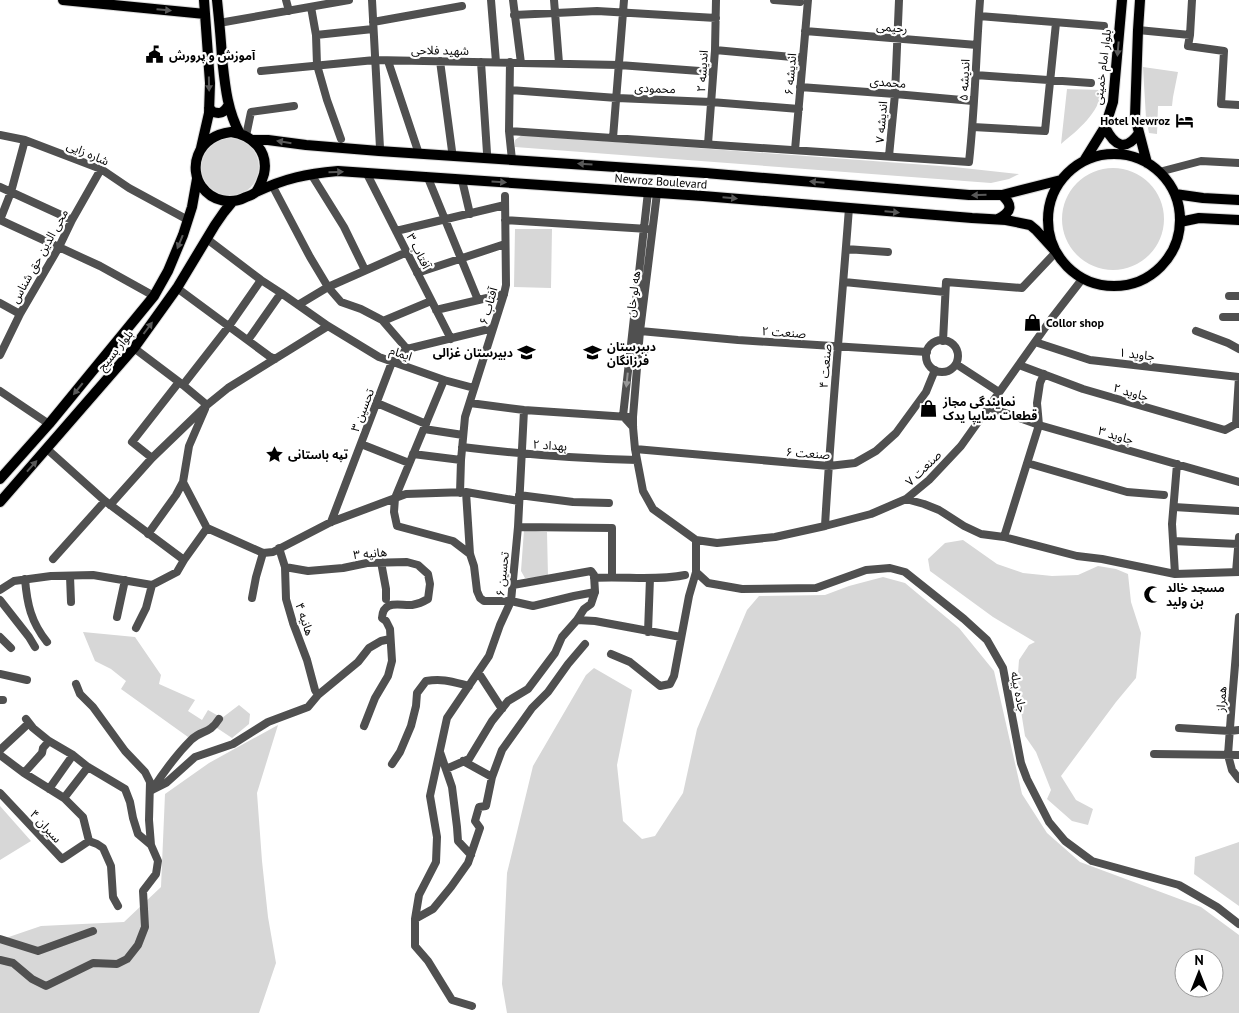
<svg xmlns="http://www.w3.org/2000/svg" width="1239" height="1013" viewBox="0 0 1239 1013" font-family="'PT Sans','Noto Sans Arabic',sans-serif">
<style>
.green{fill:#d7d7d7;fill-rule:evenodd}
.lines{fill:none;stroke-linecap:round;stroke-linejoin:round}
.major-casing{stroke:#dbdbdb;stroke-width:12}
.minor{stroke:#505050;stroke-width:8}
.major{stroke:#000;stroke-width:10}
.oneway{fill:#595959}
.oneway2{fill:#969696}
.labels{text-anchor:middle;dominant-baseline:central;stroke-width:4.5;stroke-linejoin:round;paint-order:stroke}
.street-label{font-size:12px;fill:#000;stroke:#fff}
.poi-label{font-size:12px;font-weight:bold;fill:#000;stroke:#fff;text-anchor:start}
</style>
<rect width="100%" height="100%" fill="#fff"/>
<path class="green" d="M1143,67L1178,72L1173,97L1172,106H1158L1157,134L1149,133L1146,118Z
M1067,89L1102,90C1099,113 1078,130 1061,144Z
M522,135L954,167L1019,174L1009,179L991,183L515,147V140Z
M201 167a29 29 0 1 1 58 0a29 29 0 1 1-58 0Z
M1062 219a51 51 0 1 1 102 0a51 51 0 1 1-102 0Z
M515,229H552L551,288L514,287Z
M524,530L547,532L548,577L525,578L521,571Z
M963,540L997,564L1023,573L1052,576L1078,575L1098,566L1116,569L1128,574L1131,602L1141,633L1136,678L1116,702L1061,776L1076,800L1093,809L1088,825L1072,821L1047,799L1051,790L1036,752L1025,736L1017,686L1019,660L1029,645L1035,642L993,617L930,571L928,559L945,543Z
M883,577L905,583L959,628L994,671L1022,794L1047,833L1080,862L1201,907L1239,935V1013H507L502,984L507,873L533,766L586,675L594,668L632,690L617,765L623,821L642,839L655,836L683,793L697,729L747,610L759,596L825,595L849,586ZM1184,958H1214V988H1184Z
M83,632L135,637L161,675L159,684L195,700L188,711L202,720L208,710L222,718L239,705L250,714L249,724L232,738L211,724L188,737L121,689L126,681L111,669L95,661Z
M278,725L257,793L262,861L268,917L276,963L259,1013H0V940L41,926L124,922L161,887L165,794L209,763Z
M0,806L31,841L0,860Z
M1239,842V906L1194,874L1195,857Z"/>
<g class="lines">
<defs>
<path id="major" d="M63,0L205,14
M217,0C219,19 221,39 222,58C225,85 227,110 240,134
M1140,0L1138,30L1135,117L1147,163
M209,108L213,112C220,114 224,113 228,106
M1105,127C1114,145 1125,153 1139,133
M231,132C252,135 269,151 264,174C262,180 260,187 256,192C254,194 249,196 246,197C231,205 212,201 202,187C195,178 194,165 198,155C204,140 216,134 231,132Z
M251,140H268L306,145L379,151L705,173L969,195H1002L1061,180
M201,148L209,113L210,83L204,0
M1048 220a66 66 0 1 1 132 0a66 66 0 1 1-132 0Z
M1084,161L1105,127L1113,102L1122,0
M256,192C286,178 306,174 338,171L703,196L972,218L1006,220L1030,225L1036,230L1056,252
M1175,194L1203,198L1239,200
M998,219C1012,212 1013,205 1002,195
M1180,222L1199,218L1239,220
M0,479L49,424L154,296L168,271L183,235L192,207L197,179
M0,502L134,348L177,288L215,225L224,212L233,201"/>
</defs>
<use href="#major" class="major-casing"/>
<path class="minor" d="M286,0L289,11
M372,0L380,148
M491,0L496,62
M513,0L521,63
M554,0L559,63
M774,0L800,2
M311,7L316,35L317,65L327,100L341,139
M514,15L597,11L716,18
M979,16L1104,26
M373,22L462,6
M219,23L349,0
M1138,30L1190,35L1192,0
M805,31L977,45
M316,35L373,29
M1190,35L1188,46L1224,51L1221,104L1239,105
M715,50L803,58
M388,61L418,151
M440,61L452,151
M481,62L487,153
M510,62L509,131L512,160
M261,71L375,60L619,65L713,72
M975,75L1091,83
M800,87L895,94L973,101
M510,90L617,98L711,102L799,109
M973,127L1045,131L1056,23
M509,131L969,162C975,108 976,54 980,0
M0,135L25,140L101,169L129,188L188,220
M246,136L251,112L294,106
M613,138L624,0
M25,140L11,192L0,220L100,266L154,296
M708,144L715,50L716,0
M795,150L808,0
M889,156L895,94L899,0
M1159,172L1201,161L1239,163
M311,174L344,227L365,270
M367,174L451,339
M428,178L478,300
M462,180L470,214
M272,185L310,257L328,287L341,302L361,309L382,320L407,349
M0,187L72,220
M657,193L640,331L633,417V427L635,449L643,491L653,509L696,540L717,543L775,537L825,526L871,514L906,499L929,480L961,446L1052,318L1083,278
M505,220L648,229
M396,231L505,205
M207,239L261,280L281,293L328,326L379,357L444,380L474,388
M846,249L888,252
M417,273L505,244
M844,282L945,292
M177,288L269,356L275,359
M1229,296H1239
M0,303L20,314
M298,305L328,287L407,252
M436,310L504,294
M1223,317H1239
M383,321L431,301
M640,331L738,340L927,352
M1196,331L1228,343L1239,349
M248,340L281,293
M926 356a16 16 0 1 1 32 0a16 16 0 1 1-32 0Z
M943,341L946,282L1022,288L1056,252
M1035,342L1090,360L1239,377L1236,424
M134,348L183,385L207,405
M0,355L20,314L59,247L72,220L101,169
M956,364L999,392
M1019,365L1083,389L1225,430L1236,424H1239
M444,380L395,498L394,512L397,526L453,541L470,554
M183,385L229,326L261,280
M0,391L49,424
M377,403L426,424
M470,403L524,410L628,417
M988,407L1039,425L1239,482
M633,427L623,416L648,192
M424,429L463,435
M361,444L409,463
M462,447C520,454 578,459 637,460
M47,449L105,501L184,560
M635,449L829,466L855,463L876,451L896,433L926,392L935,370
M413,454L461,460
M152,458L132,442L179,382
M1027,463L1127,492L1164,495
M183,482L207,528L263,553L273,552L331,522L406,494L466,492L519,501
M466,492L470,554L474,566L477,591L480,598L484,601H511L533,606L574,596L595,592
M460,493L461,460L465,417L504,294L506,285L505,196
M519,495L573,502L609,503
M906,499L924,504L939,510L964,526L981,534L1004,537L1077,556L1102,559L1175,574L1239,572
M110,505L152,458L207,405L228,388L328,326
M1174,507L1239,511
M331,522L392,362L407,349L493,328
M825,526C831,420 841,314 849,208
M518,527L612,528V576
M148,534L176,495L183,482L189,446L205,409
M1004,537L1039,425L1037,403L1040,383L1044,374
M696,540V572L708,583L742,589L816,588L866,570L890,568L905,572L964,619L987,640L1003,668L1021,763L1027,779L1049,822L1065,841L1092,861L1179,885L1217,907L1239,924
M1173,541L1238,544
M279,548L285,567L286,599L293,623L307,660L315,690L318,695
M53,559L105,501
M381,562L386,589V599
M285,567L308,571L343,568L367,563L407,562L418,565L428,574L430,584L428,599C423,602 418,604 412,605C400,606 383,599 382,618L386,621L390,629L392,661L388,676L375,698L364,726
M1236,572L1239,537
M1175,574L1172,524L1177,464
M70,576L71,602
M594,578C624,576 655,581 685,575
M25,579C27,604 31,622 47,642
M0,590L14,581L51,576L93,575L152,585L177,572L184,560L207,528
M252,598L256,577L263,553
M0,600L29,637L35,647
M117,617L125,580
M1239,617L1232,701L1228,755L1232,770L1239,779
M577,620L595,621L681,637
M136,628L146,608L152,585
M648,632L650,578
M0,637L11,648
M611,654L630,662L660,686L670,684L674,676L689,596L696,572
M478,672L502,709
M0,674L27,680
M0,700H3
M26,719L33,728L49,741L73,755L88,767L125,789L130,802L133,818L138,834L151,845
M1179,728L1230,731L1239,730
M0,750L29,723
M440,752L452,787L457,827L458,841L471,855
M1154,754L1239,755
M0,755L24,773L64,798L83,817L89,841
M463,761L492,777
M392,764L400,752L411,726L416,706L417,693L426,681C443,678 453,682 469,686
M446,769L469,759L492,721L508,701L528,689L555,653L562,637L577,620L584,609L591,604L595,592L594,575L591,571L513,585
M24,773L42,753L43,748L49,741
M49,789L73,755
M152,790C163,773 177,754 191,740C202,729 209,735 219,719
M150,791L166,783L195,757L233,744L268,722L308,707L318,695L358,662L369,648L381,641L390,639
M0,793L62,859L89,841L97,844L103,848L111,866L113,897L118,906
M64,798L88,767
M415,919L419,895L436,862L437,837L430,796L447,718L489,656L500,625L511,601L518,527L524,410
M0,939L38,951L93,931
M0,960L13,963L32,979L46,986L93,963L117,964L127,959L138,945L145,927L143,891L156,874L158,861L151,845L149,820L150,782L145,772L125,751L93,707L80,694L76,684
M472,1006L452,1000L428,961L415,946V919L433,909L451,887L468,863L480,828L475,821L479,807L486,806L492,777L502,750L532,708L548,692L568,664L585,644"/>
<use href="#major" class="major"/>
</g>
<defs><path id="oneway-solid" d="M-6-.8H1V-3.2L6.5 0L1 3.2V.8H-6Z" transform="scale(1.25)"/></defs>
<g class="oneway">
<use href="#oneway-solid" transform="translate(164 10) rotate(5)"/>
<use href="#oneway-solid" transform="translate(1118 49) rotate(95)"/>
<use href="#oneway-solid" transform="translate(209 84) rotate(89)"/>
<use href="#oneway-solid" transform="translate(284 142) rotate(-171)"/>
<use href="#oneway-solid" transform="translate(585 164) rotate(-176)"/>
<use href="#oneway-solid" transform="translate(336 172) rotate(-1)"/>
<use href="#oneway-solid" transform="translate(499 182) rotate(4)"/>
<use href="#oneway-solid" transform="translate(817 182) rotate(-175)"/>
<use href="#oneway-solid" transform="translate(979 195) rotate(179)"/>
<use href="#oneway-solid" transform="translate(730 198) rotate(5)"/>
<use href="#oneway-solid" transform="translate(892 212) rotate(5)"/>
<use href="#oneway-solid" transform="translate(180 242) rotate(112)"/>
<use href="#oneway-solid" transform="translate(148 328) rotate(-53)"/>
<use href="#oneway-solid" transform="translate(78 389) rotate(129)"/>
<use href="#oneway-solid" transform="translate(32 466) rotate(-48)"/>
</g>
<use class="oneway2" href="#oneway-solid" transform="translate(627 380) rotate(96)"/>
<defs>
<symbol id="civic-bare" viewBox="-9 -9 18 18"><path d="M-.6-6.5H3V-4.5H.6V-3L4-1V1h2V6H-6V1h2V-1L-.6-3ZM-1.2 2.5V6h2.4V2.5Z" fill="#000" stroke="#fff" stroke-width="2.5" paint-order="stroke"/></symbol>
<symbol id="hotel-bare" viewBox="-9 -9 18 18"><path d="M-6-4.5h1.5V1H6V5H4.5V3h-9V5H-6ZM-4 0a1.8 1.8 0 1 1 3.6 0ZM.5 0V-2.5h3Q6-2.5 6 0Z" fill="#000" stroke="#fff" stroke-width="2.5" paint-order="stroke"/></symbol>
<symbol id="shop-bare" viewBox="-9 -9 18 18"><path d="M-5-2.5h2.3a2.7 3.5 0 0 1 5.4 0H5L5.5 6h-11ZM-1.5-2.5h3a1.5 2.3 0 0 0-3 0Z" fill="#000" stroke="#fff" stroke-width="2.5" paint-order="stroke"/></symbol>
<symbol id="school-bare" viewBox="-9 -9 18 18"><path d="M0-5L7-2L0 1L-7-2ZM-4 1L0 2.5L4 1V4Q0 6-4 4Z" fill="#000" stroke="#fff" stroke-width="2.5" paint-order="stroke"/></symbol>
<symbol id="sight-bare" viewBox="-9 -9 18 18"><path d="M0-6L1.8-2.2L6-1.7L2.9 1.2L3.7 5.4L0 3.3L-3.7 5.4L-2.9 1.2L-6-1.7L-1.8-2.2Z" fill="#000" stroke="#fff" stroke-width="2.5" paint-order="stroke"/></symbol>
<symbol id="mosque-bare" viewBox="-9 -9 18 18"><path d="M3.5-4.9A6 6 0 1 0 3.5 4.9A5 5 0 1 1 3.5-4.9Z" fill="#000" stroke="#fff" stroke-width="2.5" paint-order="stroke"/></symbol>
</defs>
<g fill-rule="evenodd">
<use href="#civic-bare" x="142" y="42" width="25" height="25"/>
<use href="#hotel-bare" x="1172" y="108" width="25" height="25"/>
<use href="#shop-bare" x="1020" y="310" width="25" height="25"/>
<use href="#school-bare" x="514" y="340" width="25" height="25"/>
<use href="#school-bare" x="580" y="340" width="25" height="25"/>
<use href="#shop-bare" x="916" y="396" width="25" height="25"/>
<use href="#sight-bare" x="262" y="442" width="25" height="25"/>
<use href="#mosque-bare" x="1140" y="582" width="25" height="25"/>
</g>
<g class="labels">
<g class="street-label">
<text transform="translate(892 27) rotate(5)">رحیمی</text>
<text transform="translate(440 50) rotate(1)">شهید فلاحی</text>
<text transform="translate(1102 67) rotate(-83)">بلوار امام خمینی</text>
<text transform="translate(702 71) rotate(-86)">اندیشه ۲</text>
<text transform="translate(790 74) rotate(-85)">اندیشه ۶</text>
<text transform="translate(964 80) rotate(-87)">اندیشه ۵</text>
<text transform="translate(888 82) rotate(5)">محمدی</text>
<text transform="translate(655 88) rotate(2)">محمودی</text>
<text transform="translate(881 122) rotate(-85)">اندیشه ۷</text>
<text transform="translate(88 153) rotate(23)">شاره زایی</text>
<text transform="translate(661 181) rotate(4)">Newroz Boulevard</text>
<text transform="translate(419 251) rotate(63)">آفتاب ۳</text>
<text transform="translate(39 256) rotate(-61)">محی الدین حق شناس</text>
<text transform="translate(633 294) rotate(-83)">هه لو خان</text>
<text transform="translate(488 306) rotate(-74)">آفتاب ۶</text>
<text transform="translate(784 332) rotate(4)">صنعت ۲</text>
<text transform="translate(115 350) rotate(-51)">بلوار بسیج</text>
<text transform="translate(401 353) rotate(19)">ایمام</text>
<text transform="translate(1137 354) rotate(7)">جاوید ۱</text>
<text transform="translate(825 366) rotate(-85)">صنعت ۴</text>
<text transform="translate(1131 392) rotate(16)">جاوید ۲</text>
<text transform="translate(362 410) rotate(-69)">تحسین ۳</text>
<text transform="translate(1116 435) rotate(16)">جاوید ۳</text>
<text transform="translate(550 445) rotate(4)">بهداد ۲</text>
<text transform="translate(808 453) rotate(4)">صنعت ۶</text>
<text transform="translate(923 468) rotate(-44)">صنعت ۷</text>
<text transform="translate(370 553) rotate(-5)">هانیه ۳</text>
<text transform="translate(502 574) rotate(-84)">تحسین ۶</text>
<text transform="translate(305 619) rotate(71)">هانیه ۴</text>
<text transform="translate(1019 692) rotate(79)">جاده بیله</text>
<text transform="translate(1221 699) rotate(-86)">همراز</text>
<text transform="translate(46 826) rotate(47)">سیران ۴</text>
</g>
<g class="poi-label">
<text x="169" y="55">آموزش و پرورش</text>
<text x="1170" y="120" text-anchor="end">Hotel Newroz</text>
<text x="1046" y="322">Collor shop</text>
<text x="607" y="346">دبیرستان<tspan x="607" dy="14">فرزانگان</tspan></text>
<text x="513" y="352" text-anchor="end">دبیرستان غزالی</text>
<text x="943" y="401">نمایندگی مجاز<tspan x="943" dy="14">قطعات سایپا یدک</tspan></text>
<text x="288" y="454">تپه باستانی</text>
<text x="1166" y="587">مسجد خالد<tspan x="1166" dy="14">بن ولید</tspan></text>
</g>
</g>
<g transform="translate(1199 973)"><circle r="24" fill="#ffffff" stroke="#999999"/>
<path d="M0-4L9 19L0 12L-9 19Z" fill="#000000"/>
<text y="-8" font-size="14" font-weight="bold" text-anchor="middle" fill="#000000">N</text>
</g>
</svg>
